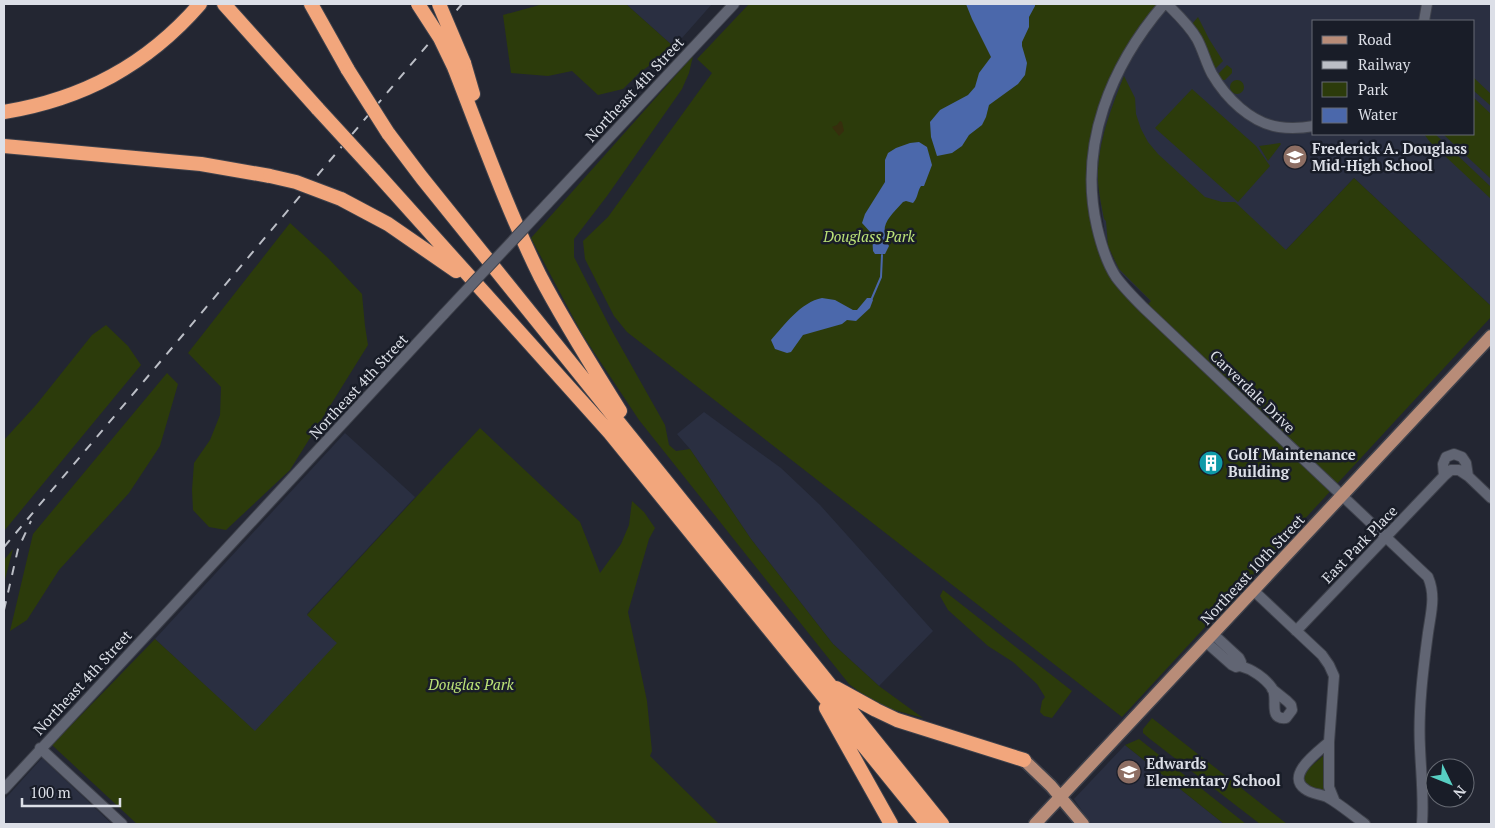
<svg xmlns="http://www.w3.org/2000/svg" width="1495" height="828" viewBox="0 0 1495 828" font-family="'PT Serif',serif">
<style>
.built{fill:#2a2f41;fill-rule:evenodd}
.green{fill:#2c3b0b}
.sand{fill:#362e0d}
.water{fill:#4b68ab}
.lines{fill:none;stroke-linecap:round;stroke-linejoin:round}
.stream{stroke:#4b68ab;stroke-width:2}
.minor-casing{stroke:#3e414b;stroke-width:12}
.major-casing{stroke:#3e414b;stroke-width:15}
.highway-casing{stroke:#3e414b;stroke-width:16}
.minor{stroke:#616573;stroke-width:10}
.major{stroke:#b88c78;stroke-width:12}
.highway{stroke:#f2a67c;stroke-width:14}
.rail{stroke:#bbbec6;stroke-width:2;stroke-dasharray:9 9;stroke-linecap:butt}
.minor-bridge-casing{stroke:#3e414b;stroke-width:12;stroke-linecap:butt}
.highway-bridge-casing{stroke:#3e414b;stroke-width:16;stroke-linecap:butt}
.minor-bridge{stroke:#616573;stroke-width:10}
.highway-bridge{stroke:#f2a67c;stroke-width:14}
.labels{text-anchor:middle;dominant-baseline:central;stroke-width:5;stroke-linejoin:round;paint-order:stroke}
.street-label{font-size:15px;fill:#dcdfe7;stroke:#191d28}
.poi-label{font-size:15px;font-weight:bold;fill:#dcdfe7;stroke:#191d28;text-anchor:start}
.park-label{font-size:15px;font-style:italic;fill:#bce378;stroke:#191d28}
</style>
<rect width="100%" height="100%" fill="#232632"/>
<path class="built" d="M626,4H712L674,47Z
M1171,4H1488L1491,6V306L1354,178L1286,250L1151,301L1118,270L1105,235L1097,176L1099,139L1118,85L1131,56L1151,26ZM1314,21H1474V134H1314Z
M704,412L781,468L820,505L933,631L879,686L833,644L751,539L690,449L677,434Z
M345,433L415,497L307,614L338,643L255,732L155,639Z
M1125,745L1224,824H1091L1074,799Z
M42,758L112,824H4V800Z"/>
<path class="green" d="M543,4H626L674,47L638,74L623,89L598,95L572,71L548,76L511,73L503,15Z
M749,4H1160L1140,25L1120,59L1101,102L1090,137L1086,175L1091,216L1103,264L1120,289L1142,310L1151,301L1119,269L1108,246L1106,221L1104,219C1101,203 1097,186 1098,169C1100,136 1112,106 1124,76L1135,98L1136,114L1141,129L1148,142L1158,154L1205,197L1222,202H1235L1286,250L1354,178L1491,306V317L1122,717L627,332L614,316L585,259L583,241L608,217L712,73L697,59Z
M1198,17L1209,39L1223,61L1215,69L1192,24Z
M693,56L689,73L682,89L607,196L574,239V257L612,331L665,425L669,445L676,451L690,449L751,539L833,644L879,686L923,718L887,708L869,699L849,684L639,420L582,334L531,238Z
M1227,65L1232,69V73L1225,80H1221L1217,75Z
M1474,78L1491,94V106L1474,91Z
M1230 87a7 7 0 1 1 14 0a7 7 0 1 1-14 0Z
M1192,89L1256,146L1270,166L1238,202L1155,128Z
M1474,98L1491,114V179L1443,134H1474Z
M1424,134H1435L1491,187V199L1430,142Z
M1280,143L1281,144L1268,161L1259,146Z
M290,223L328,258L362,294L365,326L368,345L290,470L226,530L209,527L193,510L192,490L194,463L210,440L220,415L221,387L188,353Z
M106,325L128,346L141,365L4,531V440L36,405L92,335Z
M167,373L178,384L160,446L129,493L59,570L27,620L10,631L33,534Z
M480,428L580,522L600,573L621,544L629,525L632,501L644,512L655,528L649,539L628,612L647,701L652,751L650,756L719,824H137L52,745L155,639L255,731L337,643L307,615Z
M13,549L4,583V560Z
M943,590L1072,691L1052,718L1044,716L1040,712L1042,701L1045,697L1037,684L1013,662L988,646L948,610L940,596Z
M1152,718L1287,824H1260L1150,739L1143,733V729Z
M1139,739L1246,824H1224L1125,745Z
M1324,755L1325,758L1326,790L1323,792L1305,785L1303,778L1307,770Z"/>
<path class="sand" d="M840,121L842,122L844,131L839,136L832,127L837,125Z"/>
<path class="water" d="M966,4H1035V6L1029,17V27L1022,42V46L1027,63L1025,75L1018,84L989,105L986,117L982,125L969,135L962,146L952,153L937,156L931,137L930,122L940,110L968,95L975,87L979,73L991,57L972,19Z
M919,142L927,147L932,165L924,186H921C917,192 918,198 913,203L906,201L903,202C889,218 878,225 889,246L885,254H875L873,251L872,234L862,223L865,214L885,182V160L888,153L896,148L910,143Z
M822,298L835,300L853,310H857L867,298H872L873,300L870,308L856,321L847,320L842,324L803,335L791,352L787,353L775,349L771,340C784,325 801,302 822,298Z"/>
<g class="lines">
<path class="stream" d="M872,298L881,277L882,255"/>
<defs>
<path id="minor" d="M1164,4C1111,66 1078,145 1097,227C1101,244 1106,262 1116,277C1124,288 1134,298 1144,308L1428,577C1436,596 1431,612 1428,633C1423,670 1418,710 1420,748C1421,773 1424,798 1422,824
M1167,4C1178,15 1189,25 1197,39C1203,50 1206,63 1212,74C1226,98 1251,123 1279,127C1291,129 1303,128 1314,126
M1424,21L1427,4
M547,204L734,4
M1444,476L1451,470H1459L1468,476
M1254,591L1322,655L1329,665L1334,676L1329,742C1318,752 1285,775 1305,789C1311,794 1320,794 1327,797C1340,804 1352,815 1365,824
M1296,631L1444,476L1443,464L1446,457L1454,454L1462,457L1466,463L1468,476L1491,498
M1206,642L1232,665L1236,667L1240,666L1241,662L1239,658L1213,634
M1240,666C1252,669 1265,678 1272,688C1279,698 1267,720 1286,718L1292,710L1291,705L1287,701L1272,689
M1329,742V787L1335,802
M40,748L122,824
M4,789L444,314"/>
<path id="major" d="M1024,760L1051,786L1083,824
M1035,824L1491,336"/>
<path id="highway" d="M224,4L318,109
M311,4L348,70
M464,63L473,94
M454,67C481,136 507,209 540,276C564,322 592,366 620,411
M4,112C83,99 147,65 200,4
M388,133L422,178L942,824
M4,146L201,164L270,176
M374,170L610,433L927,824
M341,199L388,224L456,271
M836,688L876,710L897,720L1024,760
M826,708L891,824"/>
</defs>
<use href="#minor" class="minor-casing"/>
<use href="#major" class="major-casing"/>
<use href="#highway" class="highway-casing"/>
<use href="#minor" class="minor"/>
<use href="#major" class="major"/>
<use href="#highway" class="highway"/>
<path class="rail" d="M4,547L462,4
M4,610L18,549L31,521"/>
<defs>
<path id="minor-bridge" d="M444,314L547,204"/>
<path id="highway-bridge" d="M418,4L440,38L454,67
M439,4L464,63
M348,70L388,133
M318,109L374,170
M270,176L296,182L341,199"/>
</defs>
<use href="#minor-bridge" class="minor-bridge-casing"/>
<use href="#highway-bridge" class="highway-bridge-casing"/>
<use href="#minor-bridge" class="minor-bridge"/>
<use href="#highway-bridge" class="highway-bridge"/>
</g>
<defs>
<symbol id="school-disc" viewBox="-11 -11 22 22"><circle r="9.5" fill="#8d6e63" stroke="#191d28"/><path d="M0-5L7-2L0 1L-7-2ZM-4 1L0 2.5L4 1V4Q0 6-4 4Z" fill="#fff"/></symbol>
<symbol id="building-disc" viewBox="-11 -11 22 22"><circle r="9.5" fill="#0f9aa8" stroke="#191d28"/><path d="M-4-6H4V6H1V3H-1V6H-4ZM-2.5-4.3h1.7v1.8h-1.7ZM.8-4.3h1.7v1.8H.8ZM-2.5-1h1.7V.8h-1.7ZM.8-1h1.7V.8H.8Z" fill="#fff"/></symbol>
</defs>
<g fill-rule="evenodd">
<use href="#school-disc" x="1281" y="143" width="28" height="28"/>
<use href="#building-disc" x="1197" y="449" width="28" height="28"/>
<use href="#school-disc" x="1115" y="758" width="28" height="28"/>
</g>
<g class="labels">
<g class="street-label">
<text transform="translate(634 89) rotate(-47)">Northeast 4th Street</text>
<text transform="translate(358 386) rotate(-47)">Northeast 4th Street</text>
<text transform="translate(1253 391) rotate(44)">Carverdale Drive</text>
<text transform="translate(1359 544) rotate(-46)">East Park Place</text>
<text transform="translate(1252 569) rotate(-47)">Northeast 10th Street</text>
<text transform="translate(82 682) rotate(-47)">Northeast 4th Street</text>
</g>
<g class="poi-label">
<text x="1312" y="148">Frederick A. Douglass<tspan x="1312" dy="17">Mid-High School</tspan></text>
<text x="1228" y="454">Golf Maintenance<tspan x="1228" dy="17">Building</tspan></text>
<text x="1146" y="763">Edwards<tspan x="1146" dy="17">Elementary School</tspan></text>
</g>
<g class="park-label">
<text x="869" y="236">Douglass Park</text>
<text x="471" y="684">Douglas Park</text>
</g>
</g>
<rect width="1495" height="828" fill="none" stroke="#dcdfe7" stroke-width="10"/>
<rect x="1312" y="20" width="162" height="115" fill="#191d28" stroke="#676b74"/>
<rect x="1322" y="36" width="25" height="8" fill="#b88c78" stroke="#676b74"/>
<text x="1358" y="45" font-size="15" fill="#dcdfe7">Road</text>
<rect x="1322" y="61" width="25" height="8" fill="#bbbec6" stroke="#676b74"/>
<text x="1358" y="70" font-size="15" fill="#dcdfe7">Railway</text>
<rect x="1322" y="82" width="25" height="15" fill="#2c3b0b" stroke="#676b74"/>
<text x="1358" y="95" font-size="15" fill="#dcdfe7">Park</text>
<rect x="1322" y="108" width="25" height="15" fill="#4b68ab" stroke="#676b74"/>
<text x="1358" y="120" font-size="15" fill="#dcdfe7">Water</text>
<g transform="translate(1450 783) rotate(133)"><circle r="24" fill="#191d28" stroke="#676b74"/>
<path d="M0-4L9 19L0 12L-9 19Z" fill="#57cec2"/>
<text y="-8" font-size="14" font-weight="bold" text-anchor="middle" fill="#dcdfe7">N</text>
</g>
<path d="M22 798v8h98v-8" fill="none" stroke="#dcdfe7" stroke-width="2.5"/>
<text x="30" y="798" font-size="15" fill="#dcdfe7" stroke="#191d28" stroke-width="4" paint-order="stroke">100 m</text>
</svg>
